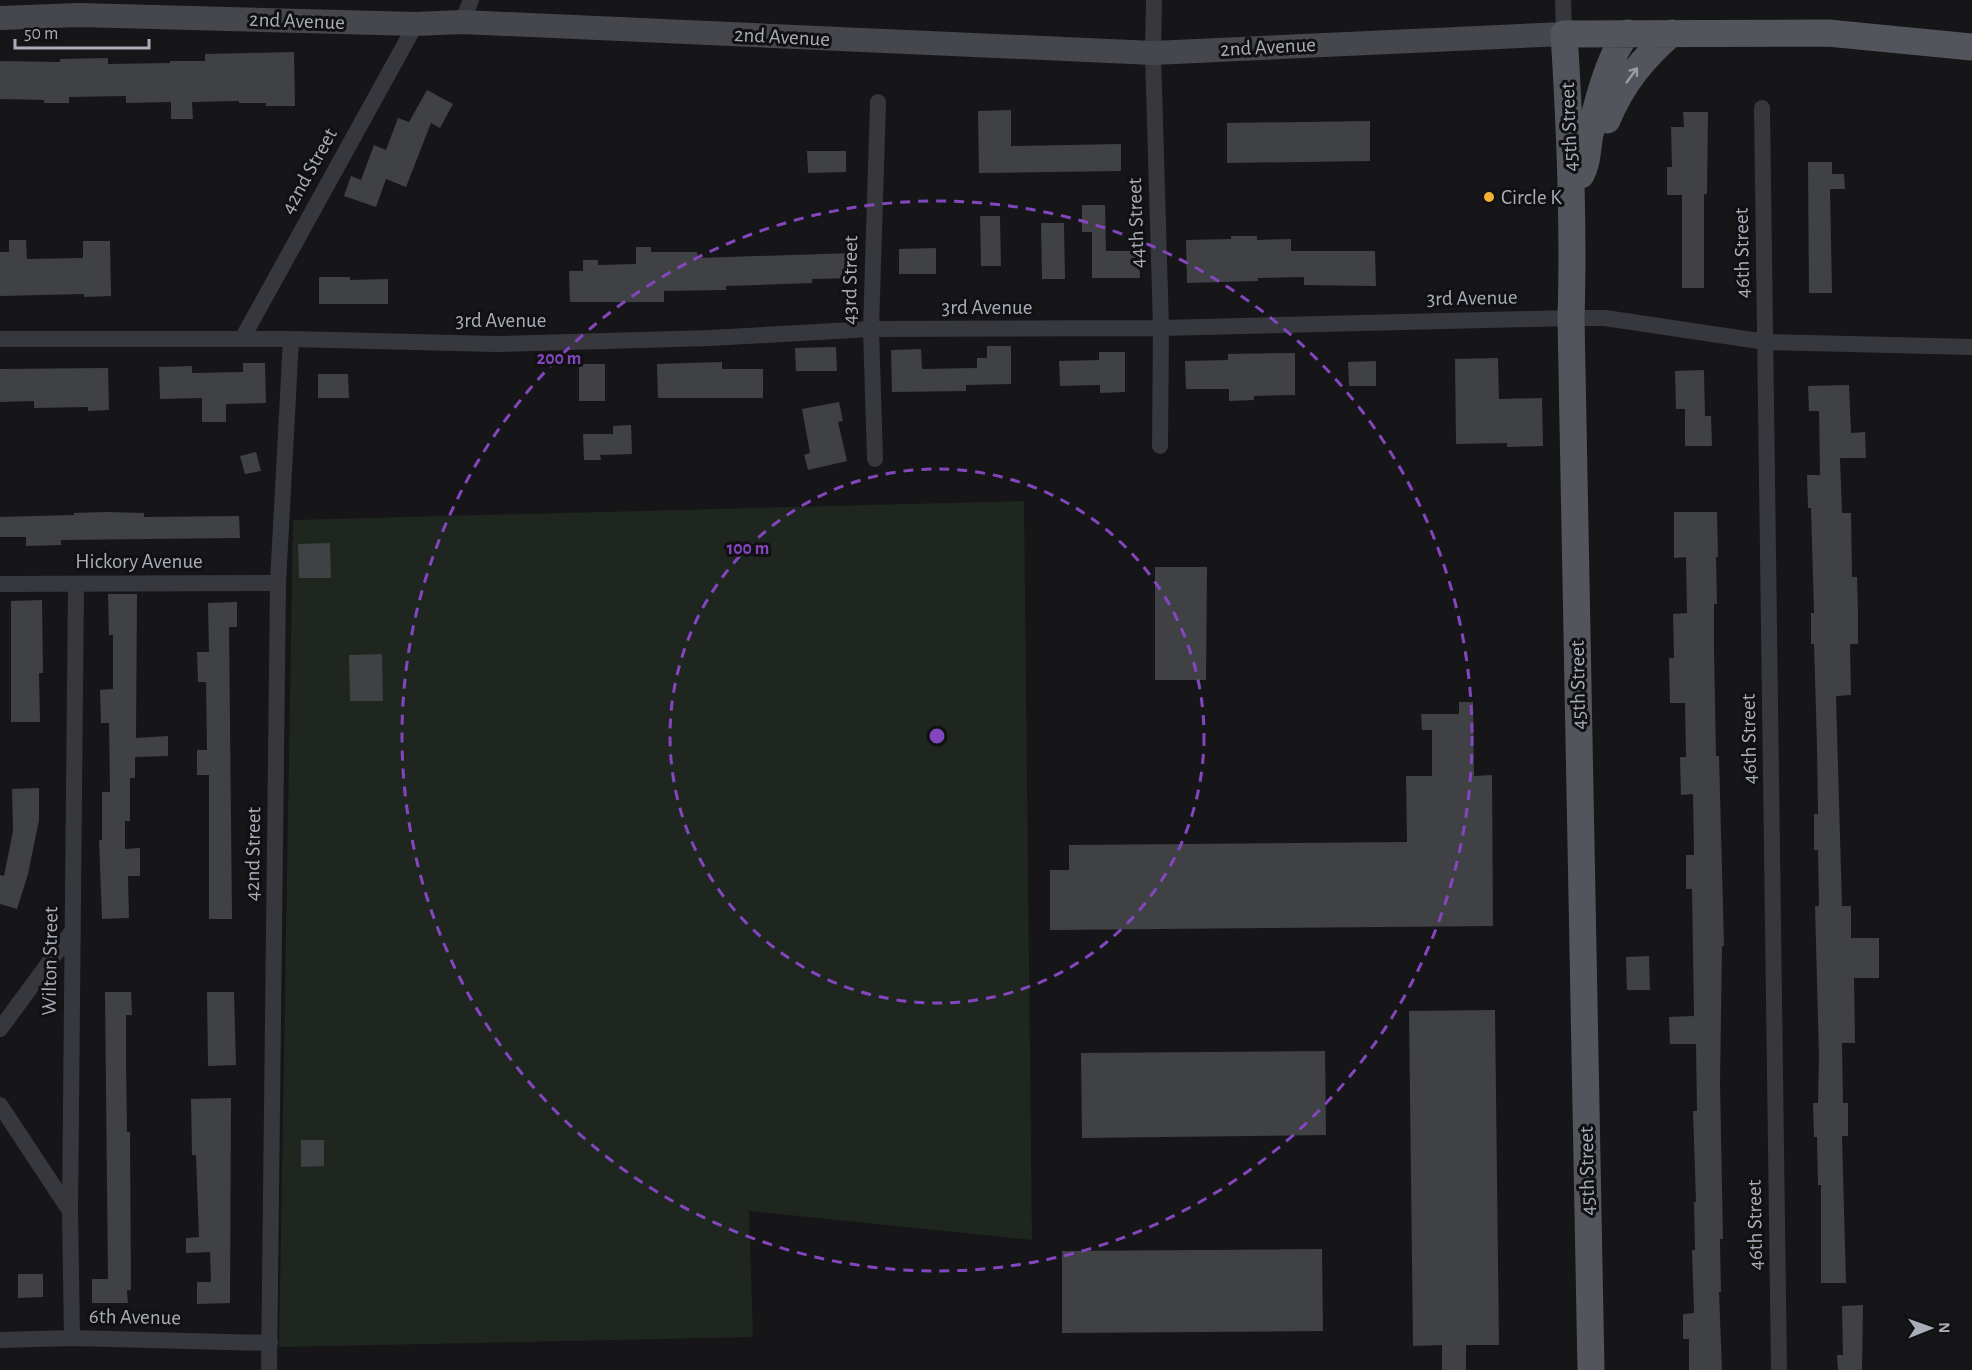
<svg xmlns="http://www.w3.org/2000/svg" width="1972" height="1370" viewBox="0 0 1972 1370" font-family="'Alegreya Sans',sans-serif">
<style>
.green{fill:#1e261f}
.building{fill:#404145}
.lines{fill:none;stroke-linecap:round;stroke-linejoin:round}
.minor{stroke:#37383d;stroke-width:16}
.secondary{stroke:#45474d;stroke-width:24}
.primary{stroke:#53555c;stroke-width:27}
.oneway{stroke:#979ba6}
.ring{fill:none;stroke:#8446be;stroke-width:3;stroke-dasharray:10 8}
.poi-dot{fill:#f2b134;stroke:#111113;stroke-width:2}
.labels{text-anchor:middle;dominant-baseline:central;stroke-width:6;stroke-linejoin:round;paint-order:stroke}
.street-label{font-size:21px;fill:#a8adb8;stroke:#111113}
.poi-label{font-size:21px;fill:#a8adb8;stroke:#111113;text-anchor:start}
.centre{fill:#8446be;stroke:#111113;stroke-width:3}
.ring-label{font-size:18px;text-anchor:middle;font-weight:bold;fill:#8446be;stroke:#111113;stroke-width:6;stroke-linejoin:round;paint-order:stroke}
</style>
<rect width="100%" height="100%" fill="#161618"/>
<path class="green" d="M1024,501L1032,1240L749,1211L753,1337L279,1347L293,520Z"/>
<path class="building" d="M294,52L295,106H266V103H239V101L192,102L193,119H171V102L126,103V96L69,97V103H44V100L0,99V61L60,62V59L108,58V64L170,63V61H205V54Z
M427,90L453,104L440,128L431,123L406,187L386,179L376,207L344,196L351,176L361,180L374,145L386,150L398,118L409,122Z
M1011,110V146L1121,144V171L979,173L978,111Z
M1683,112H1708L1707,194H1704V288H1682V195H1667V167H1672L1671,127H1684Z
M1370,121V161L1227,163V123Z
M807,151H846V172L808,173Z
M1808,162H1832V174H1844L1845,189H1830L1832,293H1809Z
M1082,205H1105L1106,251H1139L1140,278H1092V232H1082Z
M980,216H1000L1001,266H981Z
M1041,223H1064L1065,279H1042Z
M1231,236H1257V240L1291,239V251H1375L1376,286L1304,285V277L1258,278V281L1187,283L1186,240L1231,239Z
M9,240H26L27,259L83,258V241H110L111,296L84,297V294L0,296V252H9Z
M636,247H651V252H697L698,258L853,253V278L812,279V283L726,286V290L664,291V302H570L569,271H583V260H598V265L636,264Z
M936,248V274H899V249Z
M319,277H350V280L388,279V304H319Z
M987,346H1011V384L966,385V391L892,392L891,350L921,349L922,369L977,368V358H987Z
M836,347L837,371H796L795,348Z
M1099,352H1125V392L1100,393V385L1060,386L1059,361L1099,360Z
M1295,353V395L1254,396V400L1229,401V389H1186L1185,361L1228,360V354Z
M1498,358L1499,399L1542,398L1543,446L1507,447V443L1456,444L1455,359Z
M1376,361V386H1349L1348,362Z
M722,362V369H763V398H658L657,364Z
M243,363H265L266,403L226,404V422H202V398L160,399L159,367L192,366V373L243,372Z
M579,364H605V401H579Z
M108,368L109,410L88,411V407L34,408V401L0,402V369Z
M1704,370L1705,416H1711L1712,446H1685V409H1676L1675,371Z
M318,374H348L349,398H318Z
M1849,385L1851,433L1865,432L1866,458H1840L1842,513H1851L1852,577H1857L1858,612V644H1850L1851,695L1836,696L1842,906H1851V938H1879V978H1854L1855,1043H1842L1843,1103H1848V1136H1842L1846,1283H1821V1185H1818L1817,1137H1814L1813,1103H1818L1819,1055L1815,906H1819L1818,850H1814V814H1818L1817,745L1814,644H1811V613H1814L1811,508H1808L1807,475H1820L1819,411H1809L1808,386Z
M839,402L843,421L838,422L847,461L808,470L804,455L810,453L802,409Z
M631,425L632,454L600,455L601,460H584L583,434H613V426Z
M256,452L261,471L245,474L240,456Z
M106,512L144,513V517L239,516L240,538L61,540V545L26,546V537H0V517L74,515V513Z
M1674,512H1717L1718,557H1716L1717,604H1714V649L1716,756H1719L1724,946H1722L1720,1084L1723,1239H1720L1721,1292H1719L1722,1370H1689V1339H1683V1314L1694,1313L1692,1250H1695L1694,1202H1696L1693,1111H1697L1696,1044H1670L1669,1017L1694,1016L1692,889H1686V855H1694L1693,794L1681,795L1680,757H1686L1685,703H1670L1669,658H1674L1673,614L1687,613L1686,557L1674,558Z
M330,543L331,578H299L298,544Z
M1155,567H1207L1206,680H1155Z
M108,594H137L136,738L168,736V756L135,757V778H130V821H125V849L140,848V876H128L129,918L102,919L99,840H102V792H110L109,723H101L100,690L113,689V635H109Z
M42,600L43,673H39L40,722H11V601Z
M237,602V627H229L232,919H209V775H197V750H207L206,682H198L197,652H209L208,603Z
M382,654L383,701H350L349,655Z
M1459,702H1473L1474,776L1492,775L1493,926L1050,930V870H1069V845L1407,842L1406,776H1432V730H1422L1421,714H1459Z
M39,788V820L28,874L17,909L0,904V875L4,876L13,831L12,789Z
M1649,956L1650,990H1627L1626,957Z
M105,992H131L132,1015H126V1064L127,1132H130L131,1290H127L128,1303H92V1279H108Z
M207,992H234L236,1065L208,1066Z
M1495,1010L1499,1345H1466V1370H1442V1345L1413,1346L1409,1011Z
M1325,1051L1326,1135L1082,1138L1081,1053Z
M231,1098L230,1303L197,1304V1282H211L210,1252L186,1253V1238L199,1237L196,1155H192L191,1099Z
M301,1140H324V1166L301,1167Z
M1322,1249L1323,1331L1062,1333V1251Z
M18,1274H43V1297L18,1298Z
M1863,1305L1862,1370H1838L1837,1355H1843L1842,1306Z"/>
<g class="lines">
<path class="minor" d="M1154,0L1153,53L1161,328L1160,446
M1563,0L1564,34
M462,22L471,0
M1762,108L1779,1370
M0,339H291L497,344L711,338L871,329L1161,328L1571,318H1605L1766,342L1972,347
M242,339L416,24
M875,459L871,329L878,102
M0,584L278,583
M0,1029L73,930
M0,1105L70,1211
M72,1338L70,1211L76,585
M0,1340L72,1338L270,1343
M269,1370L278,583L291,339"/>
<path class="secondary" d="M0,18L79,15L416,24L462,22L1153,53L1564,34"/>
<path class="primary" d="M1607,120C1622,84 1643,58 1672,33
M1581,175C1588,161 1587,150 1590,134C1596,107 1609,53 1628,33
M1591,1370L1571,318C1574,223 1570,128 1564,34L1828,33L1972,47"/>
</g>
<defs><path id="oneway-shaft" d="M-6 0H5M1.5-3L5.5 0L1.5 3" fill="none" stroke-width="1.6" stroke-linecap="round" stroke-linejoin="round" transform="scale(1.5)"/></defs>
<use class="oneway" href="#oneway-shaft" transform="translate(1632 75) rotate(-54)"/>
<g class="ring">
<circle cx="937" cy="736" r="267"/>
<circle cx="937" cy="736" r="535"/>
</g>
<circle class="poi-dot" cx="1489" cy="197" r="6"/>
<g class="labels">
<g class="street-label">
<text transform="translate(297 21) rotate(2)">2nd Avenue</text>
<text transform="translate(782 37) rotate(3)">2nd Avenue</text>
<text transform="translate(1268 47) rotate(-3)">2nd Avenue</text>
<text transform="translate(1569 127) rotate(-92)">45th Street</text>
<text transform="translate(309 171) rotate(-61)">42nd Street</text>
<text transform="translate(1136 223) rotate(-92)">44th Street</text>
<text transform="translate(1742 253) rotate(-91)">46th Street</text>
<text transform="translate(850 280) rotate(-89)">43rd Street</text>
<text transform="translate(1472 298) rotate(-1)">3rd Avenue</text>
<text x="987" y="307">3rd Avenue</text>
<text x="501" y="320">3rd Avenue</text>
<text x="139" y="561">Hickory Avenue</text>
<text transform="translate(1578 685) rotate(-91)">45th Street</text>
<text transform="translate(1749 739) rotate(-91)">46th Street</text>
<text transform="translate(253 854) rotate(-89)">42nd Street</text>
<text transform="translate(50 961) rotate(-89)">Wilton Street</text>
<text transform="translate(1587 1171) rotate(-91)">45th Street</text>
<text transform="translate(1755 1225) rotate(-91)">46th Street</text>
<text transform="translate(135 1317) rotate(1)">6th Avenue</text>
</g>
<g class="poi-label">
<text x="1501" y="197">Circle K</text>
</g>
</g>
<circle cx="937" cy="736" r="9" class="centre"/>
<g class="ring-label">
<text x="559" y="364">200 m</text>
<text x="748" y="554">100 m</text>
</g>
<g transform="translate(1930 1328) rotate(89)" stroke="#111113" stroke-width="4.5" paint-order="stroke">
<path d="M0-4.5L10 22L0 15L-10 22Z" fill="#a8adb8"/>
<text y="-9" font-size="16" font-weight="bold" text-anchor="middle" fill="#a8adb8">N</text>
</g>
<path d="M15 39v9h134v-9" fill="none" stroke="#a8adb8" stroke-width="3"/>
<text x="24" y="39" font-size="18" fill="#a8adb8" stroke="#111113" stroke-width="4.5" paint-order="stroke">50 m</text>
</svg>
